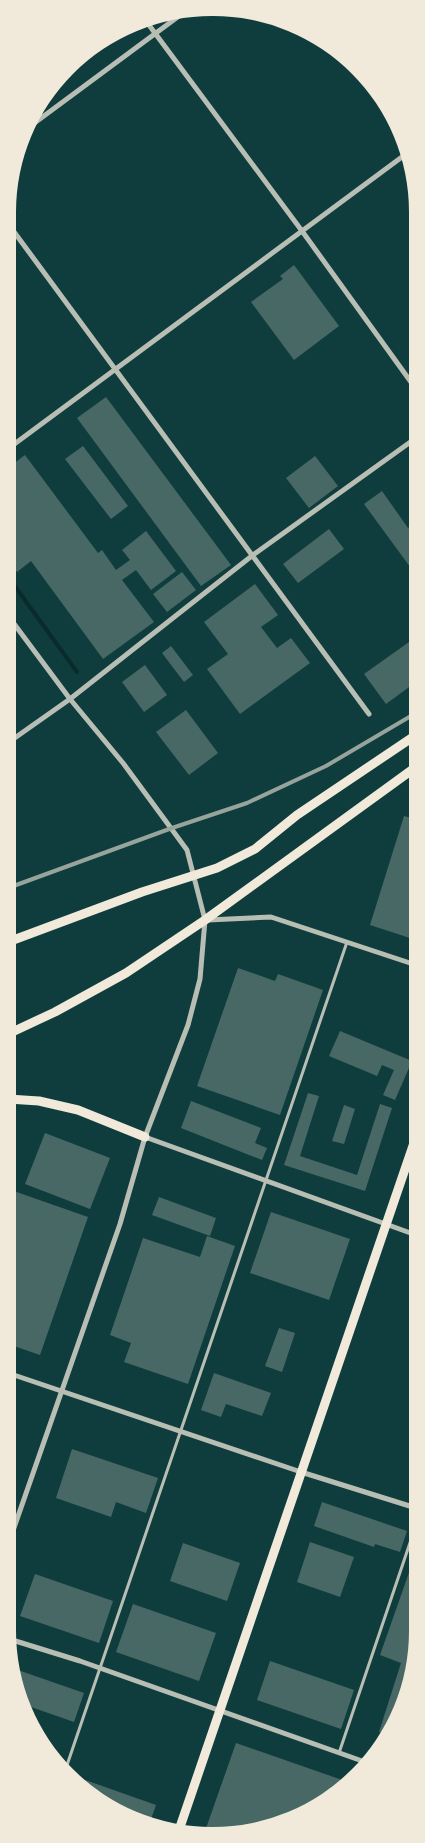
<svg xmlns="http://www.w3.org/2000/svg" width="425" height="1843" viewBox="0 0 425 1843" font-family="'PT Sans Narrow',sans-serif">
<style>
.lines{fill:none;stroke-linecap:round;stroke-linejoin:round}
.stream{stroke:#0a2a2b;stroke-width:4}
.building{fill:#486865}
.service{stroke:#b8beb3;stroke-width:3}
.minor{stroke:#b8beb3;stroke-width:5}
.secondary{stroke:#f1e9da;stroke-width:9}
.rail{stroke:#97a49c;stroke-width:4}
</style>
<rect width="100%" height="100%" fill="#0f3d3e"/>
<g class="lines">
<path class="stream" d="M9,578L77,672"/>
</g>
<path class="building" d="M294,265L339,326L294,360L251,302L283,279L280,276Z
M106,397L231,565L201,586L77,418Z
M83,446L128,506L111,519L65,459Z
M25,455L98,553L102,550L116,570L130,560L122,550L146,531L176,571L151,590L136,570L122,580L154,622L103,659L31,561L17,572L9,561V467Z
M315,456L338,486L309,508L286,478Z
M382,491L408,528L416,522V575L364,504Z
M329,529L344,549L298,583L283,564Z
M182,572L196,590L167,612L153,594Z
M255,584L278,615L261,627L277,648L291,638L310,663L240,714L207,669L228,654L204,622Z
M416,637V682L386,704L364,674Z
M171,646L193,675L184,682L162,653Z
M145,665L167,695L144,712L122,682Z
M186,710L218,753L189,775L156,732Z
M404,816L416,819V940L370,925Z
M238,968L275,981L278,974L323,990L280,1115L197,1086Z
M340,1031L412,1061L395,1100L383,1095L394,1070L382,1065L377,1076L329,1056Z
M308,1093L319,1096L300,1156L357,1175L380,1104L392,1108L365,1191L284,1165Z
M191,1101L261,1128L255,1143L267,1148L262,1160L181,1128Z
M344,1105L355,1109L344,1144L332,1141Z
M45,1133L110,1158L90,1209L25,1184Z
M8,1189L88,1217L40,1355L8,1344V1325L11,1315L8,1314V1302L12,1289L8,1287Z
M159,1197L216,1218L210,1236L152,1215Z
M271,1212L350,1239L329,1300L250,1273Z
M207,1236L235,1246L188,1384L124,1362L131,1343L110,1335L143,1238L200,1257Z
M279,1328L295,1333L282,1372L265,1366Z
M214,1373L271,1393L262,1416L226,1404L221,1417L201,1410Z
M72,1449L158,1478L146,1513L116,1502L111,1517L56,1498Z
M322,1502L407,1531L400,1552L375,1544L374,1547L314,1526Z
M310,1542L354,1557L340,1597L297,1582Z
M183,1543L240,1563L227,1601L170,1581Z
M412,1564L416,1565V1658L388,1735L379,1732L401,1663L380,1655Z
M35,1574L113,1601L99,1643L20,1616Z
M133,1604L216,1633L199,1681L116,1652Z
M270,1661L354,1690L341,1729L257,1700Z
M15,1669L84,1693L74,1722L31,1707L28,1717L23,1709Z
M236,1743L348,1782L338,1793L278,1825L204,1834Z
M71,1775L156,1805L150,1822L122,1814Z"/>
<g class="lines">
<path class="service" d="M339,1753L416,1525
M65,1771L347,942"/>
<path class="minor" d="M146,21L302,231L416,389
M29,127L183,13
M9,225L369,714
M9,448L406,154
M9,742L70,699L253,555L416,438
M208,920L271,917L416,965
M145,1137L416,1235
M8,1373L301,1472L416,1508
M8,1545L120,1224L145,1137L188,1025L200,979L205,920L187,850L123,763L70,699L9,617
M9,1639L80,1661L365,1762"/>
<path class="secondary" d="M8,942L142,892L217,868L255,849L297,815L416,735
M8,1034L55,1012L126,973L205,920L416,767
M8,1099L39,1101L78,1110L145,1137
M179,1830L416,1137"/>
<path class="rail" d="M8,888L172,828L247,803L326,766L416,713"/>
</g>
<path d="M0 0H425V1843H0ZM212 16H213A196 196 0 0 1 409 212V1631A196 196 0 0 1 213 1827H212A196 196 0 0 1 16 1631V212A196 196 0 0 1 212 16Z" fill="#f1e9da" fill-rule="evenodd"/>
</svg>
